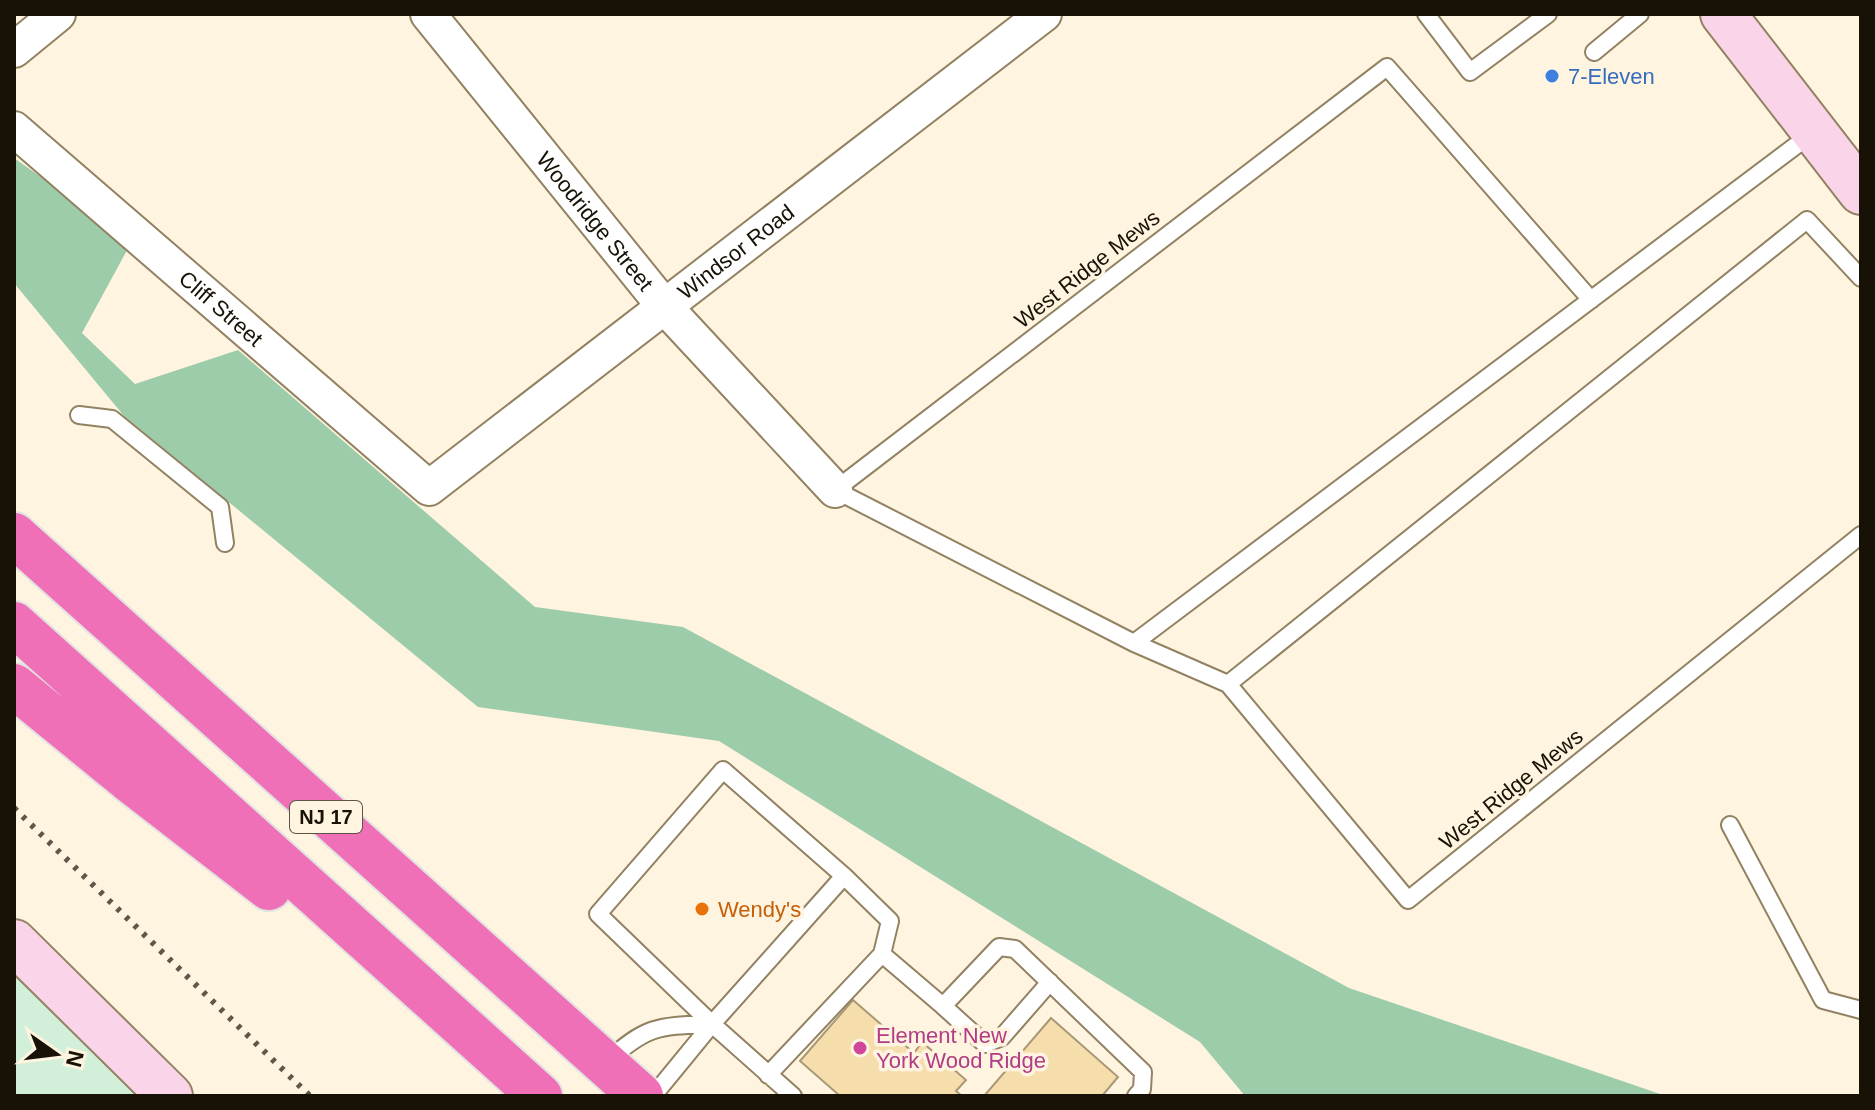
<svg xmlns="http://www.w3.org/2000/svg" width="1875" height="1110" viewBox="0 0 1875 1110" font-family="Arial,sans-serif">
<style>
.green{fill:#d2efda}
.forest{fill:#9dccaa}
.building{fill:#f6ddac;stroke:#a89877;stroke-width:2}
.lines{fill:none;stroke-linecap:round;stroke-linejoin:round}
.lane-casing{stroke:#928262;stroke-width:20}
.street-casing{stroke:#928262;stroke-width:38}
.secondary-casing{stroke:#928262;stroke-width:48}
.highway-casing{stroke:#e3e2e1;stroke-width:48}
.lane{stroke:#fff;stroke-width:16}
.street{stroke:#fff;stroke-width:34}
.secondary{stroke:#fad4e9;stroke-width:44}
.highway{stroke:#f070b7;stroke-width:44}
.rail{stroke:#5f5749;stroke-width:6;stroke-dasharray:4 8;stroke-linecap:butt}
.shop-dot{fill:#3f7fe0;stroke:#fef4df;stroke-width:3}
.food-dot{fill:#e8710a;stroke:#fef4df;stroke-width:3}
.hotel-dot{fill:#d1479c;stroke:#fef4df;stroke-width:3}
.labels{text-anchor:middle;dominant-baseline:central;stroke-width:7;stroke-linejoin:round;paint-order:stroke}
.shield{fill:#fef4df;stroke:#5c5547;stroke-width:2}
.shield-label{font-size:20px;font-weight:bold;fill:#171106}
.shop-label{font-size:22px;fill:#366cbe;stroke:#fef4df;text-anchor:start}
.street-label{font-size:22px;fill:#171106;stroke:#fef4df}
.food-label{font-size:22px;fill:#c56008;stroke:#fef4df;text-anchor:start}
.hotel-label{font-size:22px;fill:#b23c85;stroke:#fef4df;text-anchor:start}
</style>
<rect width="100%" height="100%" fill="#fef4df"/>
<path class="green" d="M14,942L170,1096H14Z"/>
<path class="forest" d="M14,158L132,241L82,333L135,384L238,350L535,607L683,627L1349,988L1666,1096H1245L1200,1042L719,741L478,707L124,416L14,283Z"/>
<path class="building" d="M853,1000L914,1053L922,1042L966,1080L956,1091L962,1096H840L800,1061Z
M1051,1018L1118,1077L1102,1096H984Z"/>
<g class="lines">
<defs>
<path id="lane" d="M1426,14L1470,72L1548,14
M1594,52L1640,14
M1591,300L1387,67L835,490L1134,643L1228,684L1408,900L1861,535
M79,415L112,419L220,507L225,543
M1134,643L1814,132
M1228,684L1807,220L1861,278
M1730,825L1823,1000L1861,1010
M844,876L890,921L882,954
M943,1006L985,1044L1002,1037L1050,982
M606,1063C646,1025 659,1026 712,1024
M768,1075L882,954L943,1006L999,947L1015,949L1143,1072L1142,1089L1136,1096
M653,1096L712,1024L844,876L723,770L598,914L712,1024L793,1096"/>
<g id="street">
<path id="s1" d="M428,14L664,306L835,490"/>
<path d="M14,50L58,14"/>
<path id="s2" d="M14,129L429,488L1044,14"/>
</g>
<path id="secondary" d="M1723,14L1861,192
M14,942L170,1096"/>
<path id="highway" d="M14,535L641,1096
M14,624L540,1096
M14,686L128,779L269,888"/>
</defs>
<use href="#lane" class="lane-casing"/>
<use href="#street" class="street-casing"/>
<use href="#secondary" class="secondary-casing"/>
<use href="#highway" class="highway-casing"/>
<use href="#lane" class="lane"/>
<use href="#street" class="street"/>
<use href="#secondary" class="secondary"/>
<use href="#highway" class="highway"/>
<path class="rail" d="M14,808L310,1096"/>
</g>
<circle class="shop-dot" cx="1552" cy="76" r="8"/>
<circle class="food-dot" cx="702" cy="909" r="8"/>
<circle class="hotel-dot" cx="860" cy="1048" r="8"/>
<g class="labels">
<rect class="shield" x="290" y="801" width="72" height="32" rx="6"/>
<g class="shield-label">
<text x="326" y="817">NJ 17</text>
</g>
<g class="shop-label">
<text x="1568" y="76">7-Eleven</text>
</g>
<g class="street-label">
<text stroke="none"><textPath href="#s1" startOffset="266">Woodridge Street</textPath></text>
<text stroke="none"><textPath href="#s2" startOffset="936">Windsor Road</textPath></text>
<text transform="translate(1087 269) rotate(-38)">West Ridge Mews</text>
<text stroke="none"><textPath href="#s2" startOffset="274">Cliff Street</textPath></text>
<text transform="translate(1511 789) rotate(-39)">West Ridge Mews</text>
</g>
<g class="food-label">
<text x="718" y="909">Wendy's</text>
</g>
<g class="hotel-label">
<text x="876" y="1035">Element New<tspan x="876" dy="25">York Wood Ridge</tspan></text>
</g>
</g>
<rect width="1875" height="1110" fill="none" stroke="#171106" stroke-width="32"/>
<g transform="translate(56 1054) rotate(104)" stroke="#fef4df" stroke-width="6" paint-order="stroke">
<path d="M0-6L14 30L0 20L-14 30Z" fill="#171106"/>
<text y="-12" font-size="22" font-weight="bold" text-anchor="middle" fill="#171106">N</text>
</g>
</svg>
